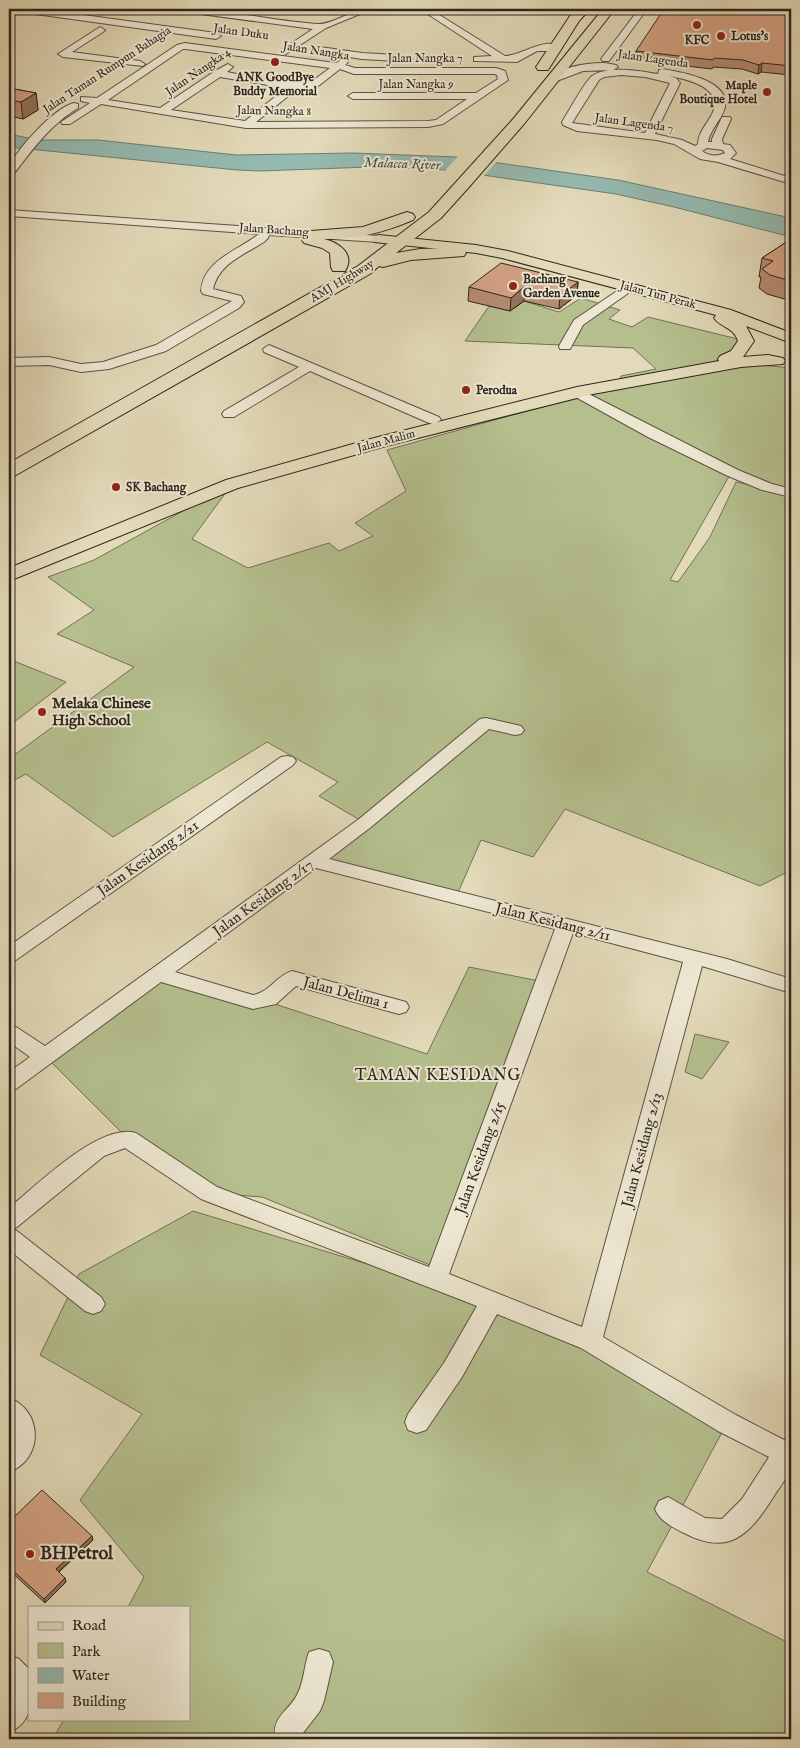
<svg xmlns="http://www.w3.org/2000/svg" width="800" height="1748" viewBox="0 0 800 1748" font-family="'IM FELL English',serif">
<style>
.green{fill:#b5bf8e;stroke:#717255;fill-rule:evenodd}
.water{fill:#95bab1;stroke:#6b7f75}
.pier{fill:#e3dab9}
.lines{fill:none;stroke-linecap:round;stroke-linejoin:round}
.minor-casing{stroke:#5a5343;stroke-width:2}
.major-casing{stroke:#2d261c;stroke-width:2}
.highway-casing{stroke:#2d261c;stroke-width:2}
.minor{fill:#ede7d2;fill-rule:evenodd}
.major{fill:#e3dab9;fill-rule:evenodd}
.highway{fill:#e3dab9;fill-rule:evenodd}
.wall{fill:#b78c72;stroke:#2d261c}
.shaded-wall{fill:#95725c;stroke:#2d261c}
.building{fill:#d5a384;stroke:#2d261c}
.poi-dot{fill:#8f2418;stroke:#ede7d2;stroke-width:2}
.labels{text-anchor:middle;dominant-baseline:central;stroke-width:4;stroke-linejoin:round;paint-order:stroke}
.far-street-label{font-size:12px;fill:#2d261c;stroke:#ede7d2}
.far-poi-label{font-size:12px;font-weight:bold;fill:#2d261c;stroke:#ede7d2;text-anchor:start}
.far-water-label{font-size:14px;font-style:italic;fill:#474b41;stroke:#ede7d2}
.poi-label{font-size:15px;font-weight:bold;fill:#2d261c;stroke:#ede7d2;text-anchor:start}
.street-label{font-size:15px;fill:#2d261c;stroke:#ede7d2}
.neighbourhood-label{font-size:16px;letter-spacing:1px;fill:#2d261c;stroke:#ede7d2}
.near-poi-label{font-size:18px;font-weight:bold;fill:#2d261c;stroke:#ede7d2;text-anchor:start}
</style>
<rect width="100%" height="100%" fill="#e3dab9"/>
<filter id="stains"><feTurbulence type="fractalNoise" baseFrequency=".004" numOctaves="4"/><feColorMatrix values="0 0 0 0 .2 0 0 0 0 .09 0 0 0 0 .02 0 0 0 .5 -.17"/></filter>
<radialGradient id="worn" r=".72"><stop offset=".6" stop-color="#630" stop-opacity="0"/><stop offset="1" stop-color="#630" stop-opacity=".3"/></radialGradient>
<path class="green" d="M581,298L620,310L609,319L632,327L648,317L746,341L737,354L742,363L791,368V870L760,886L565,809L533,857L481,840L456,897L314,861L365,823L319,796L338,782L267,742L113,837L26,774L9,783V759L134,667L57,634L94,610L48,577L94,560L232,484L192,539L248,568L329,543L339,551L373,536L355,523L406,491L387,450L584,395L618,383L621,376L656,369L633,348L465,341L489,306L510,311L524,301L559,312ZM731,473L776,490L736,482L710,537L678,582L670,580Z
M9,659L66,682L9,726Z
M469,967L544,982L440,1269L262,1197L209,1193L128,1139L49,1060L158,974L278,1005L427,1054Z
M695,1034L729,1042L702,1079L685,1072Z
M193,1211L492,1302L590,1341L727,1423L647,1572L791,1644V1739H53L64,1719H189V1607H128L144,1577L80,1500L142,1414L40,1355L79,1274Z"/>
<path class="water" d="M9,134L38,140H98L236,155L353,153L457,157L618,180L791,218V237L674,207L616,194L447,170L370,167L260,171L237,170L9,147Z"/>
<path class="pier" d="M459,155L498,160L483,177L444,172Z"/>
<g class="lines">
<defs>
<path id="minor" d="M17,9H39L216,33L221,36L216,39L21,12Z
M182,9C227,9 272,21 317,24C334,25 352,8 372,9L326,28L286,54L281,51L283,49L313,29L186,12Z
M420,9H430L505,56C522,56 545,35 562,48L557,51H537L517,62L474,61V57L492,56Z
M481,9H491L485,13L482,12Z
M639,9H647L609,61H603L601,59Z
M100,27L105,30L103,32L72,52L140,61L145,64L143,66L63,57L58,54Z
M185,43L336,63L343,59L348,62L345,65L355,68H496L505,71L508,80L443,124L428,127L246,128L101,104L70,124H62L61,122L90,103L81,101V97L97,98L177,45ZM183,49H185L330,68L311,82L305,83L267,80L227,72L233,67L228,64L215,71L160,108L108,100ZM340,69L354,74H495L497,75L498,79L476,93H353L348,96L353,99H467L436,120L428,121L256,122L297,89L317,87ZM220,77L286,88L245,121L171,110Z
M320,47L362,53L397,55L402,58L397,61L362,59L317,52V48Z
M605,63L616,65L618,67L613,70L583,71L554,82L549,79C563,66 587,63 605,63Z
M662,69C681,72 730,80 725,107C722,120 710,129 708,142H712V139L722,117H730L731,119L722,139L723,144L730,145L736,153L730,159L791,178V184L718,162L700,159L674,144L657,140L577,131L563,125L562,122C569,111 584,83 592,76C606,65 642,71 658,74L659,70ZM621,75L645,77L670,83L645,133L572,123L599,80L604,77ZM669,76C687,79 727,88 711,116C706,125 698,133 698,144L695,146L682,140L655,134L680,83L676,78ZM707,148L723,150L725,153C717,157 709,156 702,151Z
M74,103L78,104V108C50,125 32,150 13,175L9,176C9,172 8,168 10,165C19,147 54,108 74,103Z
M9,210L379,236L385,239L379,242L269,235L268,238L264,242C244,255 219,263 213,289L241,296L244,302L239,308L166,351L109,369L81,372L49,365L9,366V358L49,357L81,364L103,362L156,345L232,301L203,294L201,291C203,260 239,250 259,234L9,216Z
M623,287L629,291L627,294L583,325L570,349H560L559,346L574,320Z
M269,345L439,417L441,420L434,424L429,423L310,371L234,417H224L222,414L224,411L299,367L264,352L263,349Z
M577,388L738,470L772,484L791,489V497L762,490L728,476L648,437L572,395L570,392Z
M486,718L521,726L524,730L521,734L515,735L489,729L371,827L329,859L727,959L791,979V993L702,966L603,1337L736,1415L786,1441L791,1439C791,1447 793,1458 791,1466C789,1476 779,1488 774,1496C750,1534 730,1557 684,1533C672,1527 660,1521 655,1509L659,1501L668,1497L705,1518L722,1519L742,1499L769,1457L718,1431L581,1348L497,1314L462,1377L426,1430L417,1433L408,1430L405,1422L408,1414L444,1363L477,1306L201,1199L125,1148L104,1156L17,1227L12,1229L17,1231L101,1297L105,1304L101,1311L93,1314L85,1311L9,1250V1208C36,1186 100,1122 136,1133L217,1187L429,1267L555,929L316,868L175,972L253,995C270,992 276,976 292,971L406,1002L409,1007L406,1012L399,1014L296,986L276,1004L253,1009L161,982L16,1089L9,1091V1072L30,1057L9,1042V1025L16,1027L45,1046L359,819L480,719ZM573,933L683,962L582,1327L449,1274Z
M287,756L293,757L296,761L293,765L16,960L9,962V946L281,757Z
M9,1398C44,1411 43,1460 9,1472V1442L11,1435L9,1426Z
M319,1649L329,1652L333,1662L324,1701L320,1711L303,1733V1739H275C272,1716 288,1712 297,1695C304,1682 304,1666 309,1652Z
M9,1655L19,1659L29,1669C29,1695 37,1721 9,1732V1696L13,1692L9,1688Z"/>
<path id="major" d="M379,235L476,245L508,251L731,310L791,333V343L746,326L754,341L743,357L768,355L783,358L785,361L783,364L741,367L593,394L386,446L238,488L9,581V568L226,480L374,438L577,387L719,361L718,359L720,356L731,351L738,341C734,327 721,328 714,318L716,315L502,258L476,253L374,242L372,239L374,236Z"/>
<path id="highway" d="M577,9H590L579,21L548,70H538L536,67L570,16Z
M603,9H615L524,124L469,187L441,218L396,253L420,249L458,248L464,250L466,253L464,256L411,260L383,267L379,266L370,274L16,475L9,477V463L358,266L429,212L514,118Z
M407,212L413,214L415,217L413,220C383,233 356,239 324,239C338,242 356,254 345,271H333L331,267L330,253L322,248L304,243L302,240L304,237L310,235L311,231L363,227Z"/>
</defs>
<use href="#minor" class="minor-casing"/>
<use href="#major" class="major-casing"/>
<use href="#highway" class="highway-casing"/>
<use href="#minor" class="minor"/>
<use href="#major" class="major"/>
<use href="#highway" class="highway"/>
</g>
<path class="wall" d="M791,9V75L761,72L758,74L742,69L713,67L712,69L635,60L636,51Z
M9,88L36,93L38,110L23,119L9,116Z
M791,239V301L767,294L759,288L761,277H759L762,258Z
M578,282L577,295L559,309L524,301L510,311L468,301L469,287Z
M9,1522L93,1540L59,1572L66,1582L45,1603L9,1570Z"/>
<path class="shaded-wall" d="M762,63L761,72L758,74L759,65Z
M36,93L38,110L23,119L21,102Z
M578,282L577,295L559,309L560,296Z
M524,287V301L510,311L511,298Z
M92,1536L93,1540L57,1573L56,1569Z
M65,1578L66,1582L45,1603L44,1599Z"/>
<path class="building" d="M664,9H791V66L762,63L759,65L743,60L714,58L713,60L636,51Z
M9,88L36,93L21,102L9,100Z
M791,239V281L770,275L762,269L773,261L762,258Z
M501,263L578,282L560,296L524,287L511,298L469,287Z
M42,1490L92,1536L56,1569L65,1578L44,1599L9,1567V1522Z"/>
<g class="poi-dot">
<circle cx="697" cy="25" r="5"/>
<circle cx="721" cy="36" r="5"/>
<circle cx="275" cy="62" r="5"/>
<circle cx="767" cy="92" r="5"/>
<circle cx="513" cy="286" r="5"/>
<circle cx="466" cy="390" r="5"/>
<circle cx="116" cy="487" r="5"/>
<circle cx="42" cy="712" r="5"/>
<circle cx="30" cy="1554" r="5"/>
</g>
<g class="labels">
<g class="far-street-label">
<text transform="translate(241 32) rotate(8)">Jalan Duku</text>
<text transform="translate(316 51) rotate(9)">Jalan Nangka</text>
<text x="425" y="58">Jalan Nangka 7</text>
<text transform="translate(653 59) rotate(8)">Jalan Lagenda</text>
<text transform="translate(107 70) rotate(-33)">Jalan Taman Rumpun Bahagia</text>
<text transform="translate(198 72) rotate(-34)">Jalan Nangka 4</text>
<text x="416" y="84">Jalan Nangka 9</text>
<text transform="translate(274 111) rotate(1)">Jalan Nangka 8</text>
<text transform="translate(634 123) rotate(8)">Jalan Lagenda 7</text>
<text transform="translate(274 230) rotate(4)">Jalan Bachang</text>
<text transform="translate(342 281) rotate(-31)">AMJ Highway</text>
<text transform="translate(658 295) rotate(15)">Jalan Tun Perak</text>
<text transform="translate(386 441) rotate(-15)">Jalan Malim</text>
</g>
<g class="far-poi-label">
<text x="731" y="36">Lotus's</text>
<text x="697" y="40" text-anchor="middle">KFC</text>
<text x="275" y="77" text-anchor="middle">ANK GoodBye<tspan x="275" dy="14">Buddy Memorial</tspan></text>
<text x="757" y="85" text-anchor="end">Maple<tspan x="757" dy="14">Boutique Hotel</tspan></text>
<text x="523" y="279">Bachang<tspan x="523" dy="14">Garden Avenue</tspan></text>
<text x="476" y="390">Perodua</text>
<text x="126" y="487">SK Bachang</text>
</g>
<g class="far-water-label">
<text transform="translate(402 164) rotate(2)">Malacca River</text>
</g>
<g class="poi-label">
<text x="52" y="703">Melaka Chinese<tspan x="52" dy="17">High School</tspan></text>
</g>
<g class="street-label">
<text transform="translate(148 858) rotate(-35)">Jalan Kesidang 2/21</text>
<text transform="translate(263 898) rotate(-36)">Jalan Kesidang 2/17</text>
<text transform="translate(553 922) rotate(14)">Jalan Kesidang 2/11</text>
<text transform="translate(346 993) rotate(15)">Jalan Delima 1</text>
<text transform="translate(642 1150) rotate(-75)">Jalan Kesidang 2/13</text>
<text transform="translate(480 1158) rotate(-70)">Jalan Kesidang 2/15</text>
</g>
<g class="neighbourhood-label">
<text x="438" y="1076">TAMAN KESIDANG</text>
</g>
<g class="near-poi-label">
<text x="40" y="1554">BHPetrol</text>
</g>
</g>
<rect width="800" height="1748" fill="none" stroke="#e3dab9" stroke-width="30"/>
<rect x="10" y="10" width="780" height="1728" fill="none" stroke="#2d261c" stroke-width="2.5"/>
<rect x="15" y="15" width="770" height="1718" fill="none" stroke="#2d261c"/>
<rect x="28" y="1606" width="162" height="115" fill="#ede7d2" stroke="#a09a89"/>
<rect x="38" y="1622" width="25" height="8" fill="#e3dab9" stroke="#a09a89"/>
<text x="72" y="1630" font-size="15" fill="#2d261c">Road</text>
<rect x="38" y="1643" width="25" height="15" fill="#b5bf8e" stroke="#a09a89"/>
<text x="72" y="1656" font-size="15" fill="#2d261c">Park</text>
<rect x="38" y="1668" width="25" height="15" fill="#95bab1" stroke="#a09a89"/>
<text x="72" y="1680" font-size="15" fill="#2d261c">Water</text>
<rect x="38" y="1693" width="25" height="15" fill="#d5a384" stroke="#a09a89"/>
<text x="72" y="1706" font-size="15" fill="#2d261c">Building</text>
<rect width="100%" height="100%" filter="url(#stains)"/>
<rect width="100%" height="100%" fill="url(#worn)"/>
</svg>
